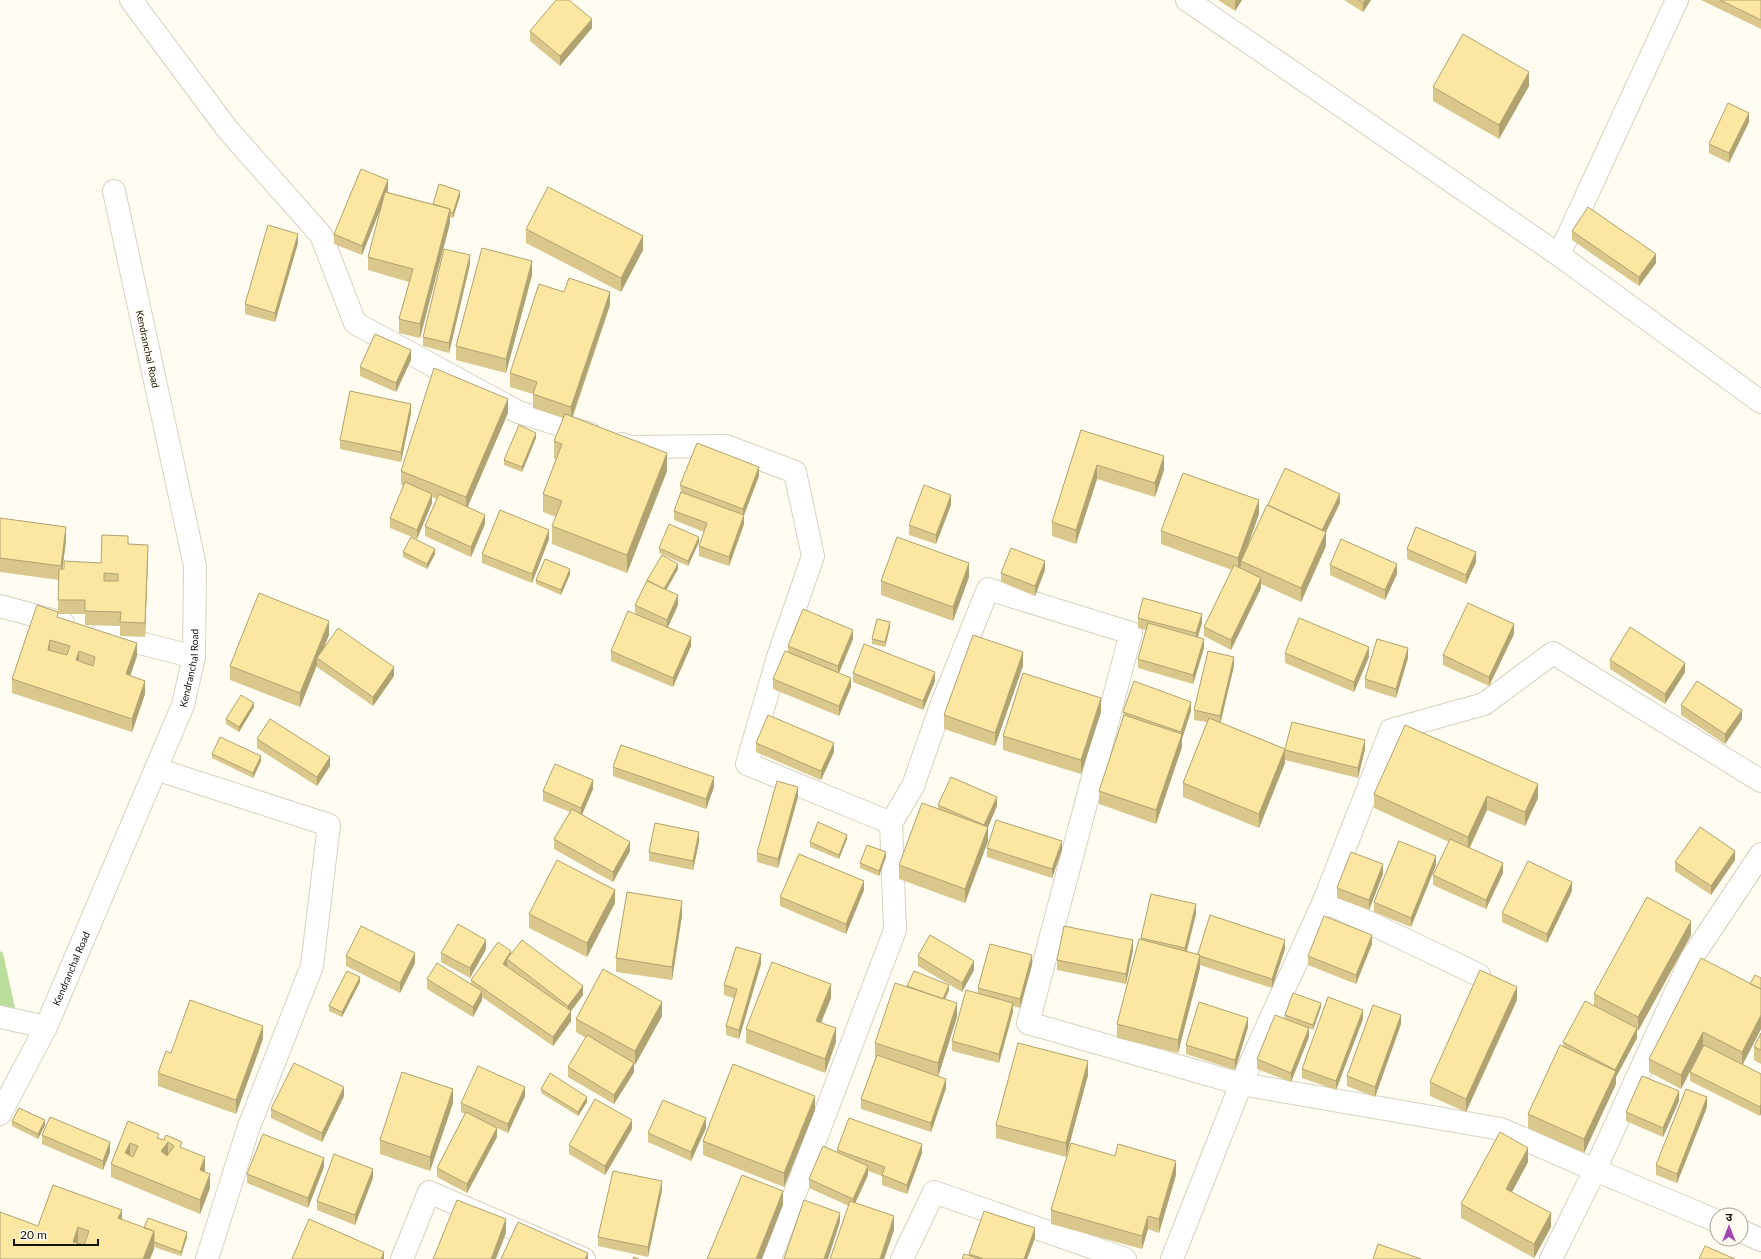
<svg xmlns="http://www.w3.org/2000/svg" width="1761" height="1259" viewBox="0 0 1761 1259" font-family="Lato,'Noto Sans Devanagari',sans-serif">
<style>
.park{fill:#b9df9a}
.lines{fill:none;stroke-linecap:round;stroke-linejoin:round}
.minor-casing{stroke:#d7d2c0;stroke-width:24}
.tertiary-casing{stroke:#d7d2c0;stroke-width:24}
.minor{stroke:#fff;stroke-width:22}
.tertiary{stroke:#fff;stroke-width:22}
.wall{fill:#d9c78b}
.shaded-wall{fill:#b0a271}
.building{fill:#fce7a2;stroke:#b0a271;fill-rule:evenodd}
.labels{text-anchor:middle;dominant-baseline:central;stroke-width:3;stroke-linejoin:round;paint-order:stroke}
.street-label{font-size:10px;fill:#12100a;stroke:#fffcf1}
</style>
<rect width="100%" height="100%" fill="#fffcf1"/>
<path class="park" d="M0,951L3,953L15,1008L0,1006Z"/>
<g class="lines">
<defs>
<g id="minor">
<path d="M131,0L228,130L321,235L355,323L518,412L590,434"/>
<path d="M1187,0L1559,255"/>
<path d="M1677,0L1559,255L1761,402"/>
<path d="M621,444L630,447L726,446L795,472L813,556L778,657L747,764L891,823L913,786L941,706L988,589L1131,633L1028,1023L1241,1084L1501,1129L1595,1170L1691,959L1761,854"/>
<path d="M0,606L63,623"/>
<path d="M102,633L194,657"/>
<path d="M156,769L329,825L312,966L248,1129L207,1259"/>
<path d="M1324,901L1479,975"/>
<path d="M0,1017L46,1027"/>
<path id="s1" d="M0,1114L46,1027L183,705L194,657L195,566L114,191"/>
<path d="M402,1259L429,1192L584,1259"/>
<path d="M770,1259L895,930L891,823"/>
<path d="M902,1259L934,1192L1125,1259"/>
<path d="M1172,1259L1241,1084L1324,901L1391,730L1484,704L1553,653L1761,781"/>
</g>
<path id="tertiary" d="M1741,1231L1761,1240
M1551,1259L1595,1170L1717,1221"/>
</defs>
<use href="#minor" class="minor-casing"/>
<use href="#tertiary" class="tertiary-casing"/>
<use href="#minor" class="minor"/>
<use href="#tertiary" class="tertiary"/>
</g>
<path class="wall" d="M1218,0H1242L1235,11Z
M1344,0H1371L1363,12Z
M1701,0H1761V29Z
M592,28L560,66L530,41V31Z
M1529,86L1499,139L1433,101V87Z
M1749,122L1729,163L1709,153V144Z
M388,190L387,192L433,204L460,196L453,218L450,217V223L420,338L399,333V319L409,282L368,270V257L381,207L362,255L334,244V234Z
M526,229L643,250L621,292L526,243Z
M1572,231L1656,263L1639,286L1572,240Z
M298,243L275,322L245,314V304Z
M470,264L449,353L423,346V337Z
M532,275L506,373L456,360V346Z
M610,305L573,417L667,471L627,573L552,544V526L556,517L543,512V494L556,459H554V441L563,418L533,408V394L510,387V373Z
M411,360L396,392L360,376V367Z
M411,413L401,462L340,449V440Z
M508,413L467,507L485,524L471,557L425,536V526L437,499L432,497V503L417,539L390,528V518L404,486L401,485V471Z
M1081,430L1164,470L1155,497L1097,479L1076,544L1052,536V522Z
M536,438L522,472L504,465V460Z
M759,476L744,515V524L729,566L699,556V546L704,532L674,520V511L681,494L680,485Z
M1340,503L1326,532V546L1301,602L1261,584V588L1231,650L1204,636V627L1232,570L1161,544V531L1259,514L1246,550Z
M951,505L936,544L909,535V525Z
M0,518L66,541L62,569L101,563L128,544L148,559L145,637L120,636V626L85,625V614H58V617L137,656L130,676L145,694L132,732L12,693V679L58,612L59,580L0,572Z
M549,539L532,583L482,563V554Z
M699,542L688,566L659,553V548Z
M1407,549L1476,562L1466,584L1407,559Z
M403,552L435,554L427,569L403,557Z
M1330,565L1397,574L1385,600L1330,575Z
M678,569L666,590L678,605L668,627L691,646L673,687L611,661V651L635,614V605L647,580Z
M1045,570L1035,596L1001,582V573Z
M570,574L561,595L536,584V580Z
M969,577L953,621L881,595V581Z
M1138,618L1202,623L1198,637L1204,648L1193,684L1138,668V659L1146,630L1138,628Z
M890,627L885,647L872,644V639Z
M1514,634L1489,686L1443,665V655Z
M329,635L323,649L394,676L373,706L317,667V665L300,707L230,680V666Z
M853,639L839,673L851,687L839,716L773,689V679L788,653V646Z
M1285,653L1369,657L1354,692L1285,663Z
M1408,658L1396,698L1365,688V679Z
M1610,660L1685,672L1665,704L1610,669Z
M1023,666L995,746L944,729V715Z
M1234,666L1220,722L1285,749H1365L1358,778L1285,760V763L1259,828L1183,797V783L1207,722L1194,720V710Z
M853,673L935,681L923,710L853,682Z
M1681,705L1742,719L1725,744L1681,715Z
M254,707L239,732L226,724V719Z
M1191,711L1182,739V747L1156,824L1099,804V791L1123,718V712Z
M1101,712L1081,774L1003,750V736Z
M257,739L330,766L317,786L257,748Z
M756,743L834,752L821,780L756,752Z
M212,754L261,761L253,778L212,758Z
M613,767L714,787L706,809L613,776Z
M1538,784V798L1525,826L1487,810L1470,848L1503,873L1486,909L1433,885V875L1449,842L1374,808V794Z
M593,789L582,814L630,851L613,882L554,849V839L570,812L543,801V791Z
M798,797L778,868L757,862V853Z
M938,805L997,806L988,827V841L965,903L899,879V865L938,809Z
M847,839L839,859L810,847V842Z
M699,842L693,870L649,861V852Z
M987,848L1062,850L1052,878L987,857Z
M886,857L879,876L860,868V863Z
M1735,860L1711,895L1675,871V862Z
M1436,865L1411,927L1374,912V902Z
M1383,874L1369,910L1337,898V888Z
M864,890L846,934L780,906V897Z
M1572,891L1547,943L1502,922V913Z
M615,903L587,957L529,928V914Z
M1196,914L1187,951L1198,954L1285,949L1272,988L1200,965V968L1178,1053L1117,1038V1024L1141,938Z
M682,915L672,980L616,972V958Z
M1691,935L1638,1031L1637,1030V1038L1616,1077V1084L1584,1153L1528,1128V1114L1563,1047V1042L1594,1005V994Z
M1372,944L1356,984L1308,965V956Z
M486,949L470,978L441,962V953Z
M1133,950L1126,984L1057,970V960Z
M511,954L583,995L571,1011V1021L553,1046L482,997V1000L473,1017L427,989V979L471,984V980Z
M346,956L415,963L400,993L346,966Z
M918,956L974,970L962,992L918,966Z
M761,964L739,1039L726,1035V1026L734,998L724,995V985Z
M1032,965L1020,1008L1013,1006V1012L999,1063L952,1051V1041L978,993V988Z
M360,982L342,1017L329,1011V1006Z
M1750,984L1761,1029L1742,1065L1761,1074L1760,1116L1690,1081V1072L1704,1046H1703L1681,1089L1649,1072V1059Z
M907,987L949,990L945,999L957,1017L938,1076L946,1088L931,1132L861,1109V1099L876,1057H875V1043Z
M831,998L821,1023L836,1042L825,1073L746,1043V1029Z
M1517,1000L1466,1112L1430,1096V1082Z
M1321,1007L1313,1030L1309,1028V1037L1291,1082L1257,1069V1059L1285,1019V1015Z
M662,1016L635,1065L634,1064V1072L614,1104L568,1077V1067L586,1038L576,1032V1019Z
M1363,1019L1336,1090L1302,1078V1069Z
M1401,1024L1375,1097L1347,1086V1076Z
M1248,1027L1235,1070L1186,1054V1045Z
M1761,1033V1064L1754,1060V1047Z
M263,1039L236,1114L158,1086V1073L171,1053Z
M1088,1075L1066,1157L996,1138V1125Z
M541,1089L587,1102L578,1116L541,1093Z
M344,1096L322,1142L271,1118V1109Z
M525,1096L508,1133L497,1128V1137L467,1193L437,1177V1168L465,1114L461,1112V1103Z
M1679,1101L1663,1137L1626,1121V1112Z
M453,1103L430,1171L380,1154V1140Z
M1707,1107L1677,1183L1656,1175V1165Z
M815,1110L784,1187L703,1155V1141Z
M12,1121L45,1125L38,1139L12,1126Z
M128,1121L159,1138L164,1140L166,1135L182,1148L205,1171V1172L210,1188L200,1214L111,1177V1164Z
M706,1128L691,1161L648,1142V1133Z
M632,1129L605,1175L569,1154V1145Z
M42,1135L110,1152L103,1170L42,1144Z
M837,1150L922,1153L907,1194L882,1185V1176L868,1171V1175L855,1203L894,1230L884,1259H830L849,1206L809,1188V1179L837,1152Z
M1115,1156L1176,1175L1159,1233L1148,1229L1142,1249L1051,1224V1210Z
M1528,1162L1512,1192L1551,1227L1534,1258L1461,1218V1204Z
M324,1167L308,1208L247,1183V1174Z
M373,1178L355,1225L317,1210V1201Z
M662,1190L648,1257L598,1246V1237Z
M122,1220L144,1228L187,1237L181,1256L154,1247V1249L150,1259H0L38,1226Z
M1035,1238L1027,1259H962L969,1255V1254Z"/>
<path class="shaded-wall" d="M1236,0H1242L1235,11V2Z
M1365,0H1371L1363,12V3Z
M592,19V28L560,66V56Z
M1529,72V86L1499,139V125Z
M1749,113V122L1729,163V153Z
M388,180V190L362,255V246Z
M460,191V196L453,218V213Z
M450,209V223L420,338V324Z
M298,234V243L275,322V313Z
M643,236V250L621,292V278Z
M1656,254V263L1639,286V277Z
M470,255V264L449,353V343Z
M532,261V275L506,373V359Z
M610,292V305L571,420V407Z
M411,350V360L396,392V383Z
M508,399V413L466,511V497Z
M411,404V413L401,462V452Z
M536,433V438L522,472V467Z
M667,453V471L627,573V555Z
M1164,456V470L1155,497V483Z
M1097,465V479L1076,544V530Z
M759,467V476L744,515V524L729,566V557L743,518V509Z
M432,494V503L417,539V530Z
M1340,494V503L1322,540V530Z
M951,495V505L936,544V535Z
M1259,500V514L1242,562L1241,561V565L1238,572V558Z
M485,515V524L471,557V547Z
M66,527V541L61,580V566Z
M549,530V539L532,583V574Z
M1326,532V546L1301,602V588Z
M699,537V542L688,566V561Z
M148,545V559L145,637V623Z
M435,549V554L427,569V564Z
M1476,552V562L1466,584V575Z
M1045,561V570L1035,596V586Z
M969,563V577L953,621V607Z
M678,564V569L664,594V589Z
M1397,564V574L1385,600V590Z
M570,569V574L561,595V590Z
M1261,578V588L1231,650V640Z
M678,595V605L667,629V620Z
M1202,614V623L1196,642V633Z
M329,621V635L319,660L317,658V665L300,707V693Z
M890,622V627L885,647V642Z
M1514,624V634L1489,686V677Z
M853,630V639L838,675V666Z
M691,637V646L673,687V678Z
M1204,639V648L1193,684V675Z
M50,640V654L48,650Z
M137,643V656L126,688V674Z
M1369,647V657L1354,692V682Z
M1408,648V658L1396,698V689Z
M79,651V665L76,660Z
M1023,652V666L995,746V733Z
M1234,657V666L1220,725V716Z
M1685,663V672L1665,704V694Z
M394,667V676L373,706V697Z
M935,672V681L923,710V701Z
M851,678V687L839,716V706Z
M145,681V694L132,732V719Z
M1101,698V712L1081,774V760Z
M1191,702V711L1182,739V747L1156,824V810L1181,736V732Z
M254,703V707L239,732V727Z
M1742,710V719L1725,744V734Z
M1365,740V749L1358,778V768Z
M834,743V752L821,780V771Z
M1285,749V763L1259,828V814Z
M261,756V761L253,778V773Z
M330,757V766L317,786V777Z
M714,777V787L706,809V799Z
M593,780V789L581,817V808Z
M1538,784V798L1525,826V812Z
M798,787V797L778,868V859Z
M1487,796V810L1468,850V837Z
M997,797V806L988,827V841L965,903V889L984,825Z
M699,832V842L693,870V861Z
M847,835V839L839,859V855Z
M1062,841V850L1052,878V869Z
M630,842V851L613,882V872Z
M1735,851V860L1711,895V886Z
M886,852V857L879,876V871Z
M1436,856V865L1411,927V918Z
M1503,863V873L1486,909V900Z
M1383,864V874L1369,910V900Z
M864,881V890L846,934V924Z
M1572,882V891L1547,943V934Z
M615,890V903L587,957V943Z
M682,901V915L672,980V967Z
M1196,904V914L1185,957V948Z
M1691,921V935L1638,1031V1017Z
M1372,935V944L1356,984V975Z
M486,940V949L470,978V968Z
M1133,940V950L1126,984V974Z
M1285,940V949L1272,988V979Z
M511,951V960L507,959V967L503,964Z
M415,953V963L400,993V983Z
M761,954V964L739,1039V1030Z
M1032,955V965L1020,1008V999Z
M1200,955V968L1178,1053V1040Z
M974,961V970L962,992V983Z
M360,977V982L342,1017V1012Z
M831,984V998L816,1035V1021Z
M949,985V990L942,1006V1001Z
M583,986V995L568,1015V1006Z
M1517,987V1000L1466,1112V1099Z
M482,991V1000L473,1017V1007Z
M662,1002V1016L635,1065V1051Z
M957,1003V1017L938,1077V1063Z
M1013,1003V1012L999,1063V1054Z
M1321,1003V1007L1313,1030V1025Z
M1363,1010V1019L1336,1090V1081Z
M571,1011V1021L553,1046V1037Z
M1401,1015V1024L1375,1097V1087Z
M1761,1015V1029L1742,1066V1052Z
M1248,1018V1027L1235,1070V1060Z
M263,1026V1039L236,1114V1100Z
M836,1028V1042L825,1073V1059Z
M1309,1028V1037L1291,1082V1073Z
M1637,1028V1038L1616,1077V1084L1584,1153V1139L1615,1073V1070Z
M1703,1032V1046L1681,1089V1075Z
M1088,1061V1075L1066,1157V1143Z
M634,1063V1072L614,1104V1095Z
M946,1079V1088L931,1132V1123Z
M344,1087V1096L322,1142V1133Z
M525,1087V1096L508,1133V1124Z
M453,1089V1103L430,1171V1157Z
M1679,1091V1101L1663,1137V1128Z
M815,1096V1110L784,1187V1173Z
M587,1097V1102L578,1116V1112Z
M1707,1097V1107L1677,1183V1174Z
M1761,1104V1114L1760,1116V1107Z
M706,1118V1128L691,1161V1152Z
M45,1120V1125L38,1139V1134Z
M632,1120V1129L605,1175V1166Z
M497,1128V1137L467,1193V1184Z
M110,1142V1152L103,1170V1161Z
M168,1142V1156L161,1165V1151Z
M130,1143V1156L125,1153Z
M922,1144V1153L907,1194V1185Z
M1528,1148V1162L1506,1203V1189Z
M205,1157V1171L200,1184V1170Z
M324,1158V1167L308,1208V1198Z
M1176,1161V1175L1159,1233V1219Z
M868,1166V1175L853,1208V1199Z
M373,1169V1178L355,1225V1215Z
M210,1174V1188L200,1214V1200Z
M662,1181V1190L648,1257V1247Z
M783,1191V1205L762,1259H756Z
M122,1210V1227L118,1218Z
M840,1213V1222L828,1259H824Z
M1551,1213V1227L1534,1258V1244Z
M894,1216V1230L884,1259H880Z
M1148,1216V1229L1142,1249V1236Z
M506,1219V1233L496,1259H491Z
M78,1227V1245L73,1242Z
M1035,1228V1238L1027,1259H1024Z
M154,1231V1249L150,1259H143Z
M187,1232V1237L181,1256V1252Z
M384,1252V1259H381Z
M588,1253V1259H585Z"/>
<path class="building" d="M556,0H569L592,19L560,56L530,31Z
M1358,0H1365L1363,3Z
M1720,0H1761V20Z
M1463,34L1529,72L1499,125L1433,87Z
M1728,103L1749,113L1729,153L1709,144Z
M361,169L388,180L362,246L334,234Z
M439,184L460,191L453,213L450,212V209L433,204Z
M548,187L643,236L621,278L526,229Z
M385,192L450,209L420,324L399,319L413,269L368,257Z
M1588,207L1656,254L1639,277L1572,231Z
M268,225L298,234L275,313L245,304Z
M482,248L532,261L506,359L456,346Z
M444,249L470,255L449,343L423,337Z
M569,278L610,292L571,407L533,394L537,382L510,373L539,284L564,292Z
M375,334L411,350L396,383L360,367Z
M434,368L508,399L466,497L401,471Z
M350,391L411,404L401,452L340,440Z
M565,414L667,453L627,555L552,526L562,501L543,494L562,444L554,441Z
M519,425L536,433L522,467L504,460Z
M1081,430L1164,456L1155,483L1097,465L1076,530L1052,522Z
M697,443L759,467L743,509L680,485Z
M1285,468L1340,494L1322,530L1268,505Z
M1183,473L1259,500L1238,558L1161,531Z
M405,482L432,494L417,530L390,518Z
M924,485L951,495L936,535L909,525Z
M681,492L744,515L729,557L699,546L707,523L674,511Z
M439,494L485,515L471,547L425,526Z
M1267,505L1326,532L1301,588L1241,561Z
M500,510L549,530L532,574L482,554Z
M0,518L66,527L61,566L0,558Z
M669,524L699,537L688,561L659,548Z
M1416,527L1476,552L1466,575L1407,549Z
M102,535L128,536V544L148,545L145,623L120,622L121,612L85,611V600H58L59,569H64V561L101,563ZM104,573L118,574V581H104Z
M411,537L435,549L427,564L403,552Z
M897,537L969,563L953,607L881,581Z
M1341,539L1397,564L1385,590L1330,565Z
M1011,548L1045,561L1035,586L1001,573Z
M662,555L678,564L664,589L647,580Z
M545,559L570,569L561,590L536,580Z
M1234,565L1261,578L1231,640L1204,627Z
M647,581L678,595L667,620L635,605Z
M259,593L329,621L300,693L230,666Z
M1143,598L1202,614L1196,633L1138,618Z
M1468,603L1514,624L1489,677L1443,655Z
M37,605L58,612L57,617L137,643L126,674L145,681L132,719L12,679ZM50,640L70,646L67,655L48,650ZM79,651L95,657L93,666L76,660Z
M803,609L853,630L838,666L788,646Z
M628,611L691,637L673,678L611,651Z
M1299,618L1369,647L1354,682L1285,653Z
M877,619L890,622L885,642L872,639Z
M1148,623L1204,639L1193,675L1138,659Z
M1630,627L1685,663L1665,694L1610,660Z
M338,628L394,667L373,697L317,658Z
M973,635L1023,652L995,733L944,715Z
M1377,639L1408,648L1396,689L1365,679Z
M864,644L935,672L923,701L853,673Z
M785,651L851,678L839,706L773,679Z
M1208,651L1234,657L1220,716L1194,710Z
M1023,673L1101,698L1081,760L1003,736Z
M1134,681L1191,702L1181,732L1123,712Z
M1697,681L1742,710L1725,734L1681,705Z
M241,695L254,703L239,727L226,719Z
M768,715L834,743L821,771L756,743Z
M1124,715L1182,734L1156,810L1099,791Z
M1209,718L1285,749L1259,814L1183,783Z
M270,719L330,757L317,777L257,739Z
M1292,722L1365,740L1358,768L1285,750V749Z
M1405,725L1538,784L1525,812L1487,796L1468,837L1374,794Z
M220,737L261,756L253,773L212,754Z
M621,745L714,777L706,799L613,767Z
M555,764L593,780L581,808L543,791Z
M951,777L997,797L984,825L938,805Z
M777,781L798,787L778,859L757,853Z
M922,803L988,827L965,889L899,865Z
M572,809L630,842L613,872L554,839Z
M996,820L1062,841L1052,869L987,848Z
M818,822L847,835L839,855L810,842Z
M655,823L699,832L693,861L649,852Z
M1700,827L1735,851L1711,886L1675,862Z
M1450,839L1503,863L1486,900L1433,875Z
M1399,841L1436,856L1411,918L1374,902Z
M867,845L886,852L879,871L860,863Z
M1351,852L1383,864L1369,900L1337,888Z
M799,854L864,881L846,924L780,897Z
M557,860L615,890L587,943L529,914Z
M1528,861L1572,882L1547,934L1502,913Z
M627,892L682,901L672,967L616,958Z
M1151,894L1196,904L1185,948L1141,938Z
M1647,897L1691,921L1638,1017L1594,994Z
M1210,915L1285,940L1272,979L1200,956V955L1198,954Z
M1324,916L1372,935L1356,975L1308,956Z
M458,924L486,940L470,968L441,953Z
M361,926L415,953L400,983L346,956Z
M1064,926L1133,940L1126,974L1057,960Z
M930,935L974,961L962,983L918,956Z
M1139,939L1200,955L1178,1040L1117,1024Z
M522,940L583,986L568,1006L507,959Z
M498,942L511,951L503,964L571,1011L553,1037L471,980Z
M990,944L1032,955L1020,999L978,988Z
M736,947L761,954L739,1030L726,1026L737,989L724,985Z
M1701,958L1761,989V1015L1742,1052L1703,1032L1681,1075L1649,1059Z
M772,962L831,984L816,1021L836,1028L825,1059L746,1029Z
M437,963L482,991L473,1007L427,979Z
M603,969L662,1002L635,1051L576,1019Z
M1480,970L1517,987L1466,1099L1430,1082Z
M347,971L360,977L342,1012L329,1006Z
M914,971L949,985L943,999L907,986Z
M1755,975L1761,978V989L1750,984Z
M895,983L957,1003L938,1063L875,1043Z
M966,990L1013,1003L999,1054L952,1041Z
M1293,993L1321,1003L1313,1025L1285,1015Z
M1328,997L1363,1010L1336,1081L1302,1069Z
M190,1000L263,1026L236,1100L158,1073L166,1051L171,1053Z
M1585,1001L1637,1028L1615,1070L1563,1042Z
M1199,1002L1248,1018L1235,1060L1186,1045Z
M1373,1005L1401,1015L1375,1087L1347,1076Z
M1275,1015L1309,1028L1291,1073L1257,1059Z
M1761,1033V1050L1754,1047Z
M587,1035L634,1063L614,1095L568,1067Z
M1018,1043L1088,1061L1066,1143L996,1125Z
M1560,1045L1616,1071L1584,1139L1528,1114Z
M1704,1045L1761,1074V1104L1760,1107L1690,1072Z
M877,1055L946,1079L931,1123L861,1099Z
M294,1063L344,1087L322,1133L271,1109Z
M733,1064L815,1096L784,1173L703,1141Z
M478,1066L525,1087L508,1124L461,1103Z
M402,1072L453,1089L430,1157L380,1140Z
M550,1073L587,1097L578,1112L541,1089Z
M1642,1076L1679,1091L1663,1128L1626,1112Z
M1686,1089L1707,1097L1677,1174L1656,1165Z
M595,1099L632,1120L605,1166L569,1145Z
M663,1100L706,1118L691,1152L648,1133Z
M19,1108L45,1120L38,1134L12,1121Z
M466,1112L497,1128L467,1184L437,1168Z
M50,1117L110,1142L103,1161L42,1135Z
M849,1118L922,1144L907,1185L882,1175L885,1167L837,1150Z
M128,1121L159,1134L157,1138L164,1140L166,1135L182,1142L180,1147L205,1157L200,1170L210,1174L200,1200L111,1164ZM168,1142L174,1146L167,1156L161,1151ZM130,1143L138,1146L133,1157L125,1153Z
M1500,1132L1528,1148L1506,1189L1551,1213L1534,1244L1461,1204Z
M263,1134L324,1158L308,1198L247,1174Z
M1071,1143L1115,1156L1118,1144L1176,1161L1159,1219L1148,1216L1142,1236L1051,1210Z
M823,1146L868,1166L853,1199L809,1179Z
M334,1154L373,1169L355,1215L317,1201Z
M613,1171L662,1181L648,1247L598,1237Z
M742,1175L783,1191L756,1259H707Z
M53,1185L122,1210L118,1218L154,1231L143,1259H0V1212L38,1226ZM78,1227L89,1231L84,1245L73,1242Z
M457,1200L506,1219L491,1259H433Z
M804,1200L840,1213L824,1259H784Z
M850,1201L894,1216L880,1259H830Z
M984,1211L1035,1228L1024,1259H984L969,1254Z
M148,1218L187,1232L181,1252L154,1242V1231L144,1228Z
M309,1219L384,1252L381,1259H292Z
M518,1222L588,1253L585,1259H501Z
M1378,1244L1421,1259H1373Z
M1705,1246L1735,1259H1699Z
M964,1254L980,1259H962Z
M634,1257L639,1259H633Z"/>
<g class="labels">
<g class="street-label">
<text transform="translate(148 349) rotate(78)">Kendranchal Road</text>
<text stroke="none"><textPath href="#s1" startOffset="486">Kendranchal Road</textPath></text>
<text stroke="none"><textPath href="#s1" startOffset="162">Kendranchal Road</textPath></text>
</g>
</g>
<g transform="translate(1729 1227)"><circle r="19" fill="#fffcf1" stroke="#a09e95"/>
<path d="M0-3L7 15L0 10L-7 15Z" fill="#a247b1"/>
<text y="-6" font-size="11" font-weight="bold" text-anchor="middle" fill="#12100a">उ</text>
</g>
<path d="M14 1239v6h84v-6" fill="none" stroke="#12100a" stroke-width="2"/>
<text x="20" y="1239" font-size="12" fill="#12100a" stroke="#fffcf1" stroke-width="3" paint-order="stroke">20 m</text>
</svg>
